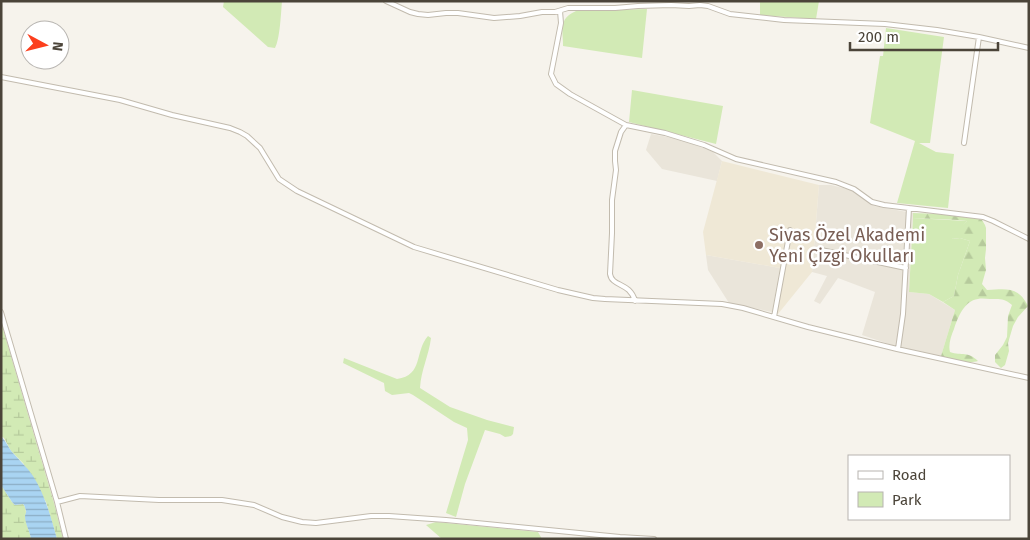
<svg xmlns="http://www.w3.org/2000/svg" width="1030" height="540" viewBox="0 0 1030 540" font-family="'Fira Sans',sans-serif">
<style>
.residential{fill:#eae5da}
.education{fill:#efe8d6}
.green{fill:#d2eab5}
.forest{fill:url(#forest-firs)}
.wetland{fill:url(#wetland-marsh)}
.water{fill:url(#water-rules)}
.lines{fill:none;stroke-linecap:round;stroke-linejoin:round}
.street-casing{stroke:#c2bbae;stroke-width:6}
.street{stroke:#fff;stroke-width:4}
.education-dot{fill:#8d6e63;stroke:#fff;stroke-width:2}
.labels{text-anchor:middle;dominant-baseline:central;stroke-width:5;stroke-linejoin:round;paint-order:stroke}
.education-label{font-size:18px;fill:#785e54;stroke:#fff;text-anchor:start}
</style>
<defs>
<pattern id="forest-firs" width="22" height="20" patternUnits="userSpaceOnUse" patternTransform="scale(1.25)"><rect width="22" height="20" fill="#d2eab5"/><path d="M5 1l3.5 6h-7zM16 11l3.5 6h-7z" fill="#b6ca9c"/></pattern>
<pattern id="wetland-marsh" width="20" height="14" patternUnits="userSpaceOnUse" patternTransform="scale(1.25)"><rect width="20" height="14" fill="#d2eab5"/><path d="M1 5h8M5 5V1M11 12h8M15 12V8" fill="none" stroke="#b6ca9c"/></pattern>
<pattern id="water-rules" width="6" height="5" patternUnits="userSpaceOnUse" patternTransform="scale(1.25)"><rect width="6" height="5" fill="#a9d4f2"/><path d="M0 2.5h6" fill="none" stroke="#8caec5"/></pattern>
</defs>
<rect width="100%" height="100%" fill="#f6f3ec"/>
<path class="residential" d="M651,134L680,139L713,152L722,161L717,181L662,169L646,150Z
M819,185H831L851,190L874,206L913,213L909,292L929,294L955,310L941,356L895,346L862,335L875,292L838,278L820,304L814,301L827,276L812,272Z
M706,255L780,268L772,312L729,303L708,270Z"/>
<path class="education" d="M722,161L819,185L812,272L778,314L772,312L780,268L706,255L703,232Z"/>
<path class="green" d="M224,1H282C281,13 280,39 275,48L268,47L223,7Z
M760,1H819L816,19L760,15Z
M647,9L642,58L563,46C563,29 558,19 576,11Z
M886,28L944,37L930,143H919L936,152L954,154L948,208L897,203L915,141L870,123L880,56H883Z
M632,90L723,106L716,144L629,122Z
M913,218L967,221L952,239L960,238L970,241L958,275L954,296L943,302L929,294L909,292Z
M428,336L431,338C429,355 421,370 420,388L450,407L487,420L514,427L513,434L511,436L505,437L500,434L485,430L465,484L456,517L446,513L468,440L467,428L454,422L413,395L409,393L392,395L385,391L384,383L343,363L344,358L397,379C424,375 414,352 428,336Z
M436,522L538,532L542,539H442L426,525Z"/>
<path class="forest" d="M913,213L941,214L979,219L982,220L985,225L986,228V249L985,258L986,270L982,284L987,290C1006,289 1018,286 1028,306L1018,317L1013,326L1008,343L1009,351L1005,365L1001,368L995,362V355L1003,345L1007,337L1008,316L1012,305C1004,298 1000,299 990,299C986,299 982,298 978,299C964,301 958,317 954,329C951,336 948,345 950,352C962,356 968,351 978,361C969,364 950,360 941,356L955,310L943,302L954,296L958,275L970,241L960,238L952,239L957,227L962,226L967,221L958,220L913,218Z"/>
<path class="wetland" d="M1,322L54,503L63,539H57L46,502L23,463L11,451L4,438L1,436Z
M1,485L12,502L15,505L23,504C24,505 25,506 25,508C27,512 25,517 26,521C27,527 30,532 31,539H1Z"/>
<path class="water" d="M1,436C6,441 8,447 12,452C19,460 27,467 33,476C45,495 51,517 57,539H31C30,531 25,524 25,516C26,512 27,512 25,508C25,506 24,505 23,504L15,505L12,502L1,485Z"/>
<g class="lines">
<defs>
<path id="street" d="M386,1L410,12L418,14L428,15L446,13H458L494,18L520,16L542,12H555L568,8H615L638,6L671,5L689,6L700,5L708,6L730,14L784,20L885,24L937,30L979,37L1029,48
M560,11L561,23L551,74L556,84L570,94L626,125L665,133L704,145L736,159L836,182L854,189L872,202L884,205L983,217L993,221L1029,239
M1,77L120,100L172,115L230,128L240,132L247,136L260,148L279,179L297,191L414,247L558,290L593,298L605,299L722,304L743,308L808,327L897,349L1029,378
M626,125L621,132L615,151V161L616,170L612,200V233L610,274C612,287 630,282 635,301
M964,143L979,37
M821,250L906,268
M1,312L57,502L66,539
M774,317L790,230
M898,349L903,314L909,208
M57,502L80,496L159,500H222L254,505L282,517L302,522L316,523L371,516H389L446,520L620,537L654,539"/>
</defs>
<use href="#street" class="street-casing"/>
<use href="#street" class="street"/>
</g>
<circle class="education-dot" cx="759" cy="245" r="5"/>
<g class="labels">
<g class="education-label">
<text x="769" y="235">Sivas Özel Akademi<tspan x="769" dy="21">Yeni Çizgi Okulları</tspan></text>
</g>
</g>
<rect width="1030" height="540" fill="none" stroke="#4b4439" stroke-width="5"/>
<rect x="848" y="455" width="162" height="65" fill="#ffffff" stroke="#b7b4b0"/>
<rect x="858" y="471" width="25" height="8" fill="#ffffff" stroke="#b7b4b0"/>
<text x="892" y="480" font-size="15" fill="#4b4439">Road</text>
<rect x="858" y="492" width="25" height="15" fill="#d2eab5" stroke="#b7b4b0"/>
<text x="892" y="505" font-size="15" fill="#4b4439">Park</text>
<g transform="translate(45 45) rotate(97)"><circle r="24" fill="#ffffff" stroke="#b7b4b0"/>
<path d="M0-4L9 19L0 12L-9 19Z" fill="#fc3f1d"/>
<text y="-8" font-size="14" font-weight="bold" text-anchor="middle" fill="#4b4439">N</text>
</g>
<path d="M850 42v8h148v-8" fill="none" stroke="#4b4439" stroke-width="2.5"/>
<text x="858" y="42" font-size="15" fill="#4b4439" stroke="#ffffff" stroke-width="4" paint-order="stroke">200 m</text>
</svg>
